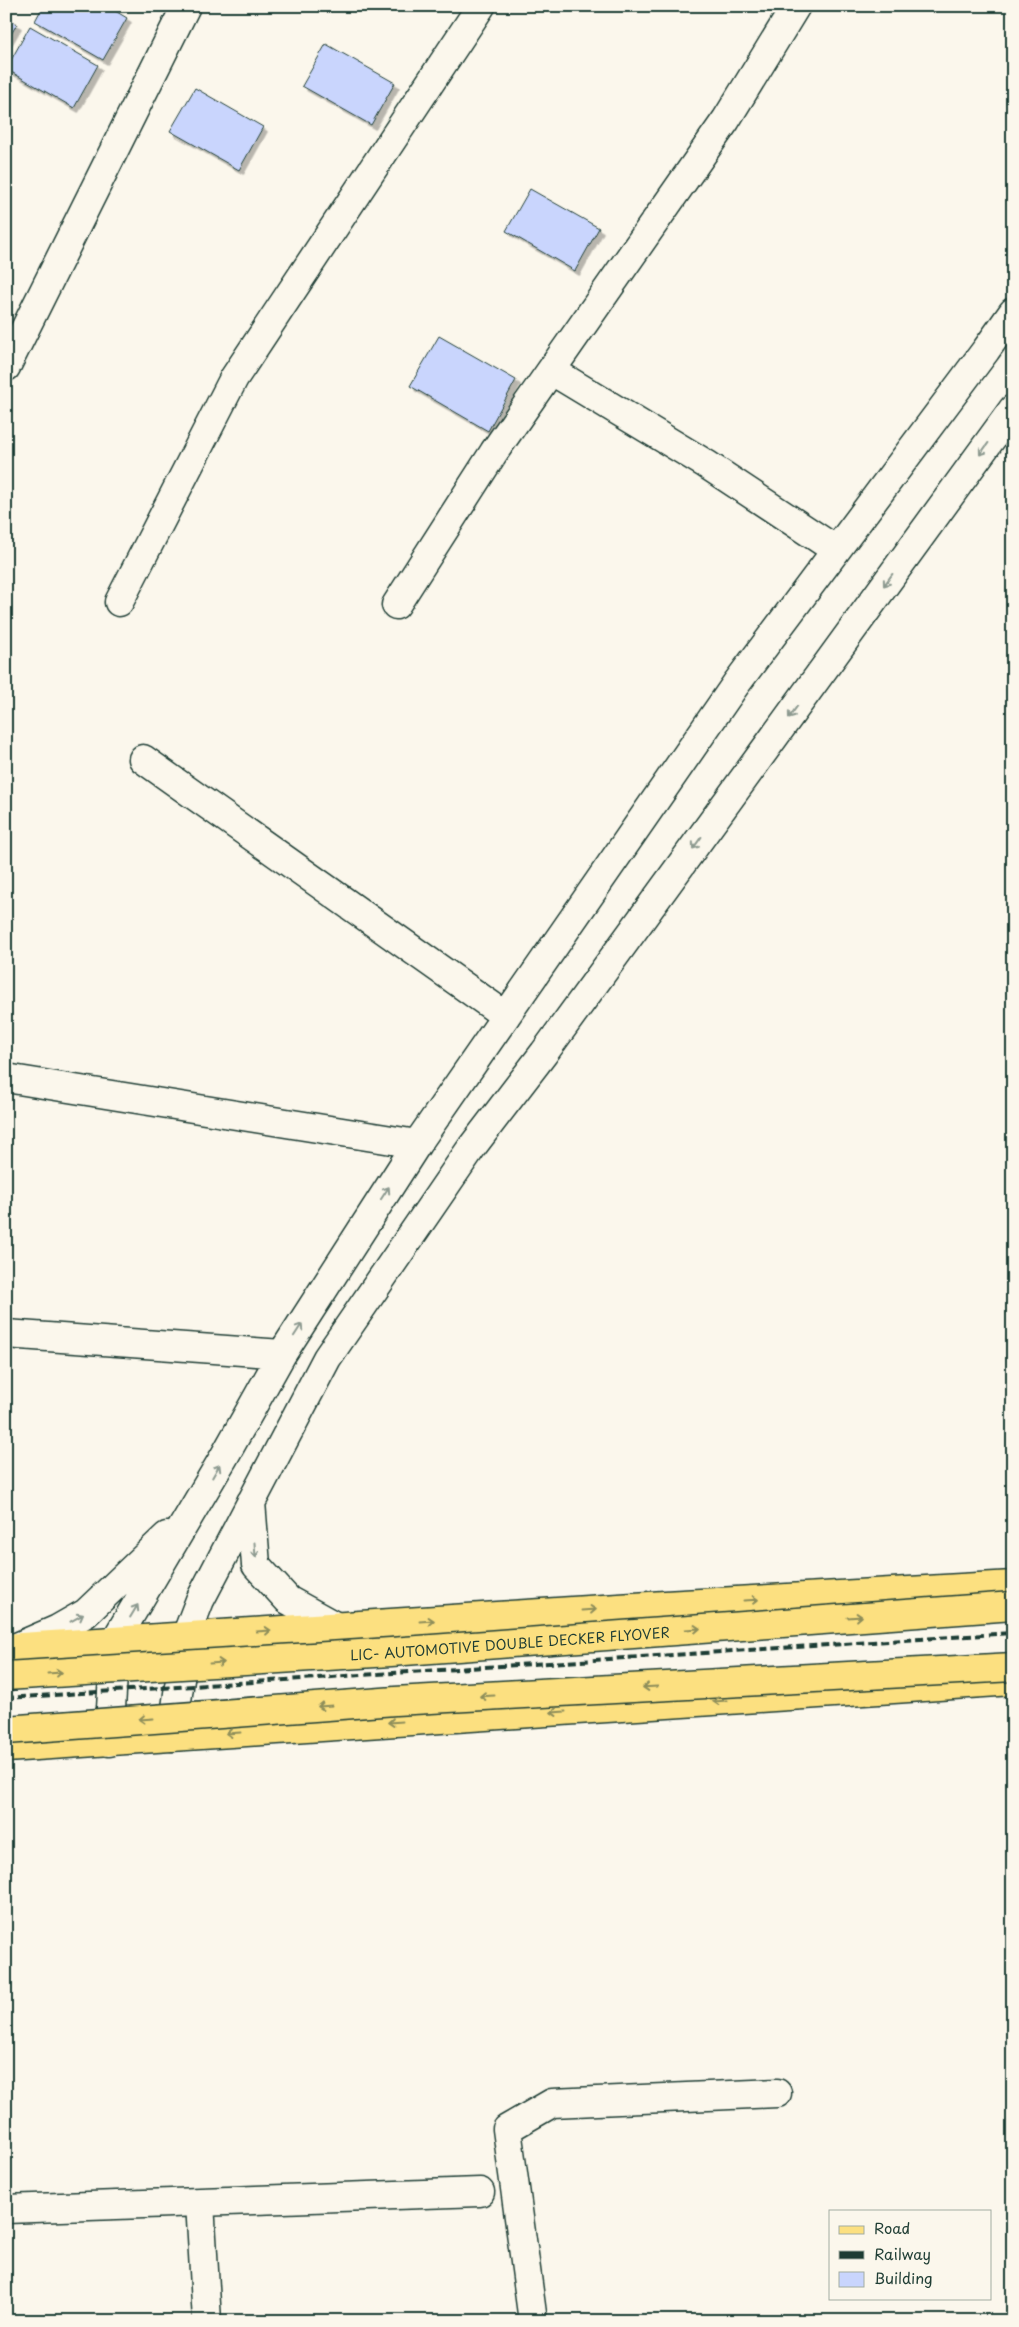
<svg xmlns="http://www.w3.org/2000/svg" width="1019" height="2327" viewBox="0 0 1019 2327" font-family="'Playpen Sans',sans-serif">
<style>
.building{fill:#c9d5fd;stroke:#1f3d34;filter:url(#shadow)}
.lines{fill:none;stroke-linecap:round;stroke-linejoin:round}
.minor-casing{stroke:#1f3d34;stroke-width:31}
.major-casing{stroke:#1f3d34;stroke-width:31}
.minor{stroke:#fbf7ec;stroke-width:28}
.major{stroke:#fce080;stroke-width:28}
.rail{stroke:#1f3d34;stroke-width:4;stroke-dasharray:8 4;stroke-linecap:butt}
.major-bridge-casing{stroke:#1f3d34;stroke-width:31;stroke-linecap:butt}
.major-bridge{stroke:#fce080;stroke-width:28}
.oneway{stroke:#8d9a90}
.oneway2{stroke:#8e8e5a}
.labels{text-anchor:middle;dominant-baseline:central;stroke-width:4;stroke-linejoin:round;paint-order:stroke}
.street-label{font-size:14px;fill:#1f3d34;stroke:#fbf7ec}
</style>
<defs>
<filter id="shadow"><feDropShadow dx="4.5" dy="4.5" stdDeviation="0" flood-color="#0004"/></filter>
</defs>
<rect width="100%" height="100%" fill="#fbf7ec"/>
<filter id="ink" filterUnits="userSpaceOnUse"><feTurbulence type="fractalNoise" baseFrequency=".02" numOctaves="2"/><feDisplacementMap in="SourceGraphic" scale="10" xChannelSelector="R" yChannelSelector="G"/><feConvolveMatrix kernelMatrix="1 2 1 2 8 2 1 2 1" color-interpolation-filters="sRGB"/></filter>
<g filter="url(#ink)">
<path class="building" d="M43,6H107L127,18L103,60L35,21Z
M6,18L17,24L6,43Z
M30,26L98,65L74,108L6,69Z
M326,44L395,83L371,125L302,86Z
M195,88L263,127L239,170L170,131Z
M530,189L599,228L575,271L506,231Z
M439,336L516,380L488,431L410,386Z"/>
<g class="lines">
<defs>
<path id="minor" d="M6,367L186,6
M552,371L706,464L836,550
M119,602L234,378L481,6
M396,605L494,452L726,120L796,6
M143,759L506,1016
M6,1078L417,1144
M6,1334L282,1354
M251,1502L256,1565L288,1600L337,1627
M19,1646L58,1629L86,1613L167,1536
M172,1737L186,1636L200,1600L327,1358L472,1147L544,1053L1013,409
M109,1742L115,1641L224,1457L282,1354L417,1144L736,684L986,350L1013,312
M200,2203L207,2321
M6,2209L480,2192
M533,2321L507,2129L552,2103L777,2093"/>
<path id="major" d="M6,1648L665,1605L1013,1585
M6,1748L1013,1681"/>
</defs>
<use href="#minor" class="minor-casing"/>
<use href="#major" class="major-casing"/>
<use href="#minor" class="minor"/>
<use href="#major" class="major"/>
<path class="rail" d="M6,1698L1013,1633
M6,1722L1013,1657"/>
<defs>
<g id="major-bridge">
<path id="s1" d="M6,1676L391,1652L1013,1606"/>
<path d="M6,1730L395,1701L1013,1667"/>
</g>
</defs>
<use href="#major-bridge" class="major-bridge-casing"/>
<use href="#major-bridge" class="major-bridge"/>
</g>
<defs><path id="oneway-shaft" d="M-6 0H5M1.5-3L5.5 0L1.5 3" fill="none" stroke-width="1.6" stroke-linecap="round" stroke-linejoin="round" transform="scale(1.25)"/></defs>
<g class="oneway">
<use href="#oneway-shaft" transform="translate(984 449) rotate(126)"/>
<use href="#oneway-shaft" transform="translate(888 580) rotate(126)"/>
<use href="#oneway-shaft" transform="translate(793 712) rotate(126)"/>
<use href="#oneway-shaft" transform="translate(697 843) rotate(126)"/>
<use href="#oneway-shaft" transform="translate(385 1193) rotate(-57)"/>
<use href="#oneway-shaft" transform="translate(298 1330) rotate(-57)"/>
<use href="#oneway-shaft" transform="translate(216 1471) rotate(-60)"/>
<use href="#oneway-shaft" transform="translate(255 1550) rotate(86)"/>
<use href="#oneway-shaft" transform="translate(134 1611) rotate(-59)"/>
<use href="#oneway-shaft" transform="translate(77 1618) rotate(-29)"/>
</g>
<g class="oneway2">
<use href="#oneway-shaft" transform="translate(751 1600) rotate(-3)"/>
<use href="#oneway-shaft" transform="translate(589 1610) rotate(-4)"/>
<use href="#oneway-shaft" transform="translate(855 1617) rotate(-4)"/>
<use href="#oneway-shaft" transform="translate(427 1621) rotate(-4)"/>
<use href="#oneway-shaft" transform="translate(693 1629) rotate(-4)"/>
<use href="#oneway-shaft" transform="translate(264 1631) rotate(-4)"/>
<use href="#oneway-shaft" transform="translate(217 1663) rotate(-4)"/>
<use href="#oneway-shaft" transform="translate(55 1673) rotate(-4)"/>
<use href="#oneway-shaft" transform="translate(650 1687) rotate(177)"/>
<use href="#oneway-shaft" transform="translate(487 1696) rotate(177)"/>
<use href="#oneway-shaft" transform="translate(720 1701) rotate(176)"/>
<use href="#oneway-shaft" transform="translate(325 1706) rotate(176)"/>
<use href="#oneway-shaft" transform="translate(558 1712) rotate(176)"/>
<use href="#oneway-shaft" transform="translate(146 1719) rotate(176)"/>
<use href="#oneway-shaft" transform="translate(395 1722) rotate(176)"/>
<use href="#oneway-shaft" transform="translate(233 1733) rotate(176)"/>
</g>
</g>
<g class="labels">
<g class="street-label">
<text stroke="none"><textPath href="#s1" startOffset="505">LIC- AUTOMOTIVE DOUBLE DECKER FLYOVER</textPath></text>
</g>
</g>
<rect width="1019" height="2327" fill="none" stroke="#fbf7ec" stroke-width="25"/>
<rect x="12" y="12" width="994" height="2302" fill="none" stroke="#1f3d34" stroke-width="2" filter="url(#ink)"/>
<rect x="829" y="2210" width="162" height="90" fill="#fbf7ec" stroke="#a3ada2"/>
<rect x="839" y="2226" width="25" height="8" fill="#fce080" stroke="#a3ada2"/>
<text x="874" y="2234" font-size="15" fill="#1f3d34">Road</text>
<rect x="839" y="2251" width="25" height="8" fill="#1f3d34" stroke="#a3ada2"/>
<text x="874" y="2260" font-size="15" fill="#1f3d34">Railway</text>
<rect x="839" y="2272" width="25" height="15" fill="#c9d5fd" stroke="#a3ada2"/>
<text x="874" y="2284" font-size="15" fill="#1f3d34">Building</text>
</svg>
